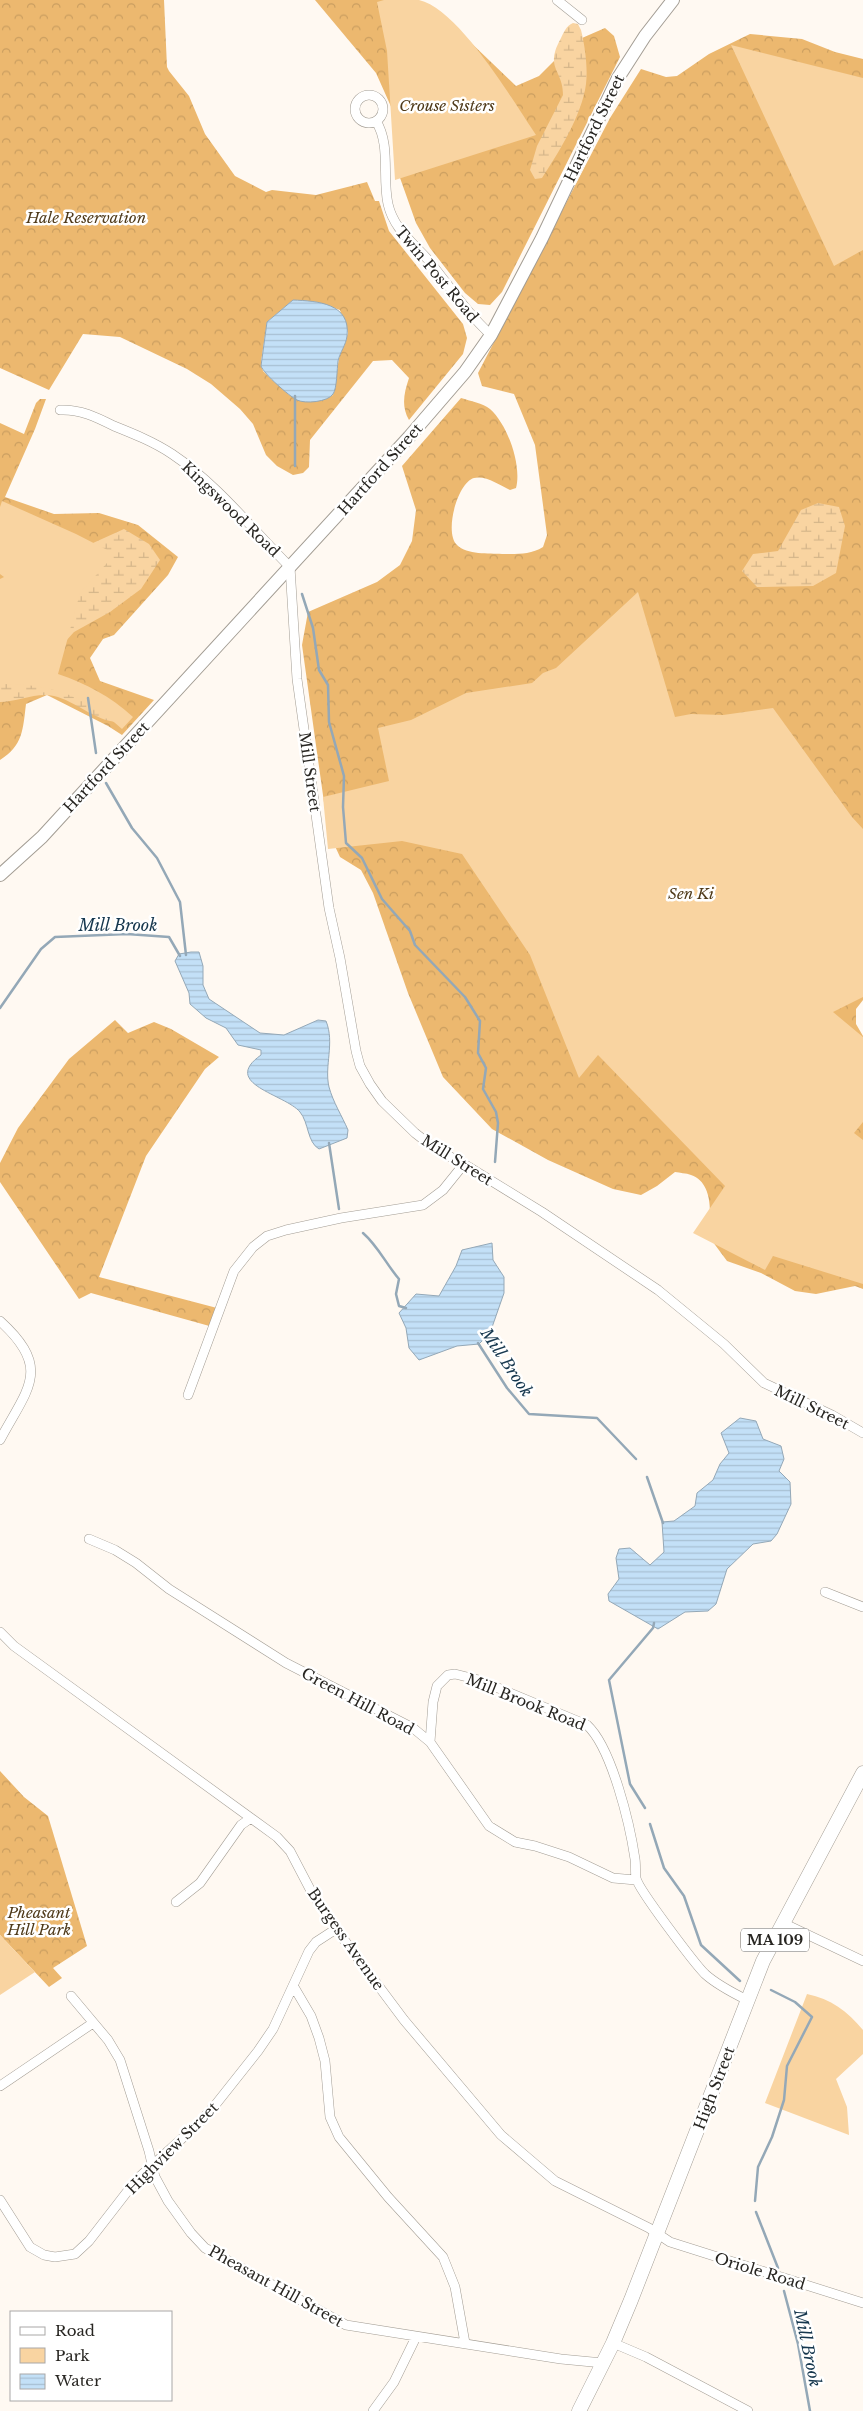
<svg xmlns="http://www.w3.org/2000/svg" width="863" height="2411" viewBox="0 0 863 2411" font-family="'Libre Baskerville',serif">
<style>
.forest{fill:url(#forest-crowns);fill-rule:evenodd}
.wetland{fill:url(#wetland-marsh)}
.park{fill:#f9d4a1}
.water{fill:url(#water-rules);stroke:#94a8b7}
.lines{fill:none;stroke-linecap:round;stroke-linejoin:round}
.stream{stroke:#94a8b7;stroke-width:2.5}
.street-casing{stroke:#a39d94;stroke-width:10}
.secondary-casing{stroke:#a39d94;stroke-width:14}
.primary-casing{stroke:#a39d94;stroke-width:15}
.street{stroke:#fff;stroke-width:9}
.secondary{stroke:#fff;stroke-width:12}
.primary{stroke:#fff;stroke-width:14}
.labels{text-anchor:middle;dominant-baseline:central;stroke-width:5;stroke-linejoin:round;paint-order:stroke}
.shield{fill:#fff;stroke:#686764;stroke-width:1}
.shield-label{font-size:14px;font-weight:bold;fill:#282622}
.park-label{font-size:15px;font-style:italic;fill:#4f3a1a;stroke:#fff}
.street-label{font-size:15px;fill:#282622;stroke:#fff}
.water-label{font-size:16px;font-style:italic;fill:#16374e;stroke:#fff}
</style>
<defs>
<pattern id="forest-crowns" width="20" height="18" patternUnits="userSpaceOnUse" patternTransform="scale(1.25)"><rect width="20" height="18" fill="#ecb86f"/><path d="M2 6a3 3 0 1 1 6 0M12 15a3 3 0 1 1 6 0" fill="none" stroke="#ca9e60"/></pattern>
<pattern id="wetland-marsh" width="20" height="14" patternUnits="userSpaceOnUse" patternTransform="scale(1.25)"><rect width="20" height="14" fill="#f9d4a1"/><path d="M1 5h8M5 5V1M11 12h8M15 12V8" fill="none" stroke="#d5b68a"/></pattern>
<pattern id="water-rules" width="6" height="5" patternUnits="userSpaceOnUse" patternTransform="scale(1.25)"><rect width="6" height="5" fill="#c3e0f7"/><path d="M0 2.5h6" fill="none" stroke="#a8c0d3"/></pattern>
</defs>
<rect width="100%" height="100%" fill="#fff9f2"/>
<path class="forest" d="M0,0H164L167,67L169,71L189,96L205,134L235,176L266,192L272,190L316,195L367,182L375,201H379L389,231L463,324L467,338L463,354L409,420C401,406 404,393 409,378L392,360L373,361L310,440L309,467L303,473L293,475L277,466L266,455L253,424L240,409L211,384L187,369L120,337L83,334L49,390L0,368ZM293,300L317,302L340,310L348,333L339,358L333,395C304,411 283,390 263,371L261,362L267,322Z
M315,0H403L466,38L516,86L539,76L564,51L582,38L605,28L614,36L620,57L502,292L490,305L478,304L465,293L430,248L416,223L399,175L397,120L376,73Z
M750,34L802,39L835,52L863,59V1000L856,1009V1024L863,1036V1289L855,1286L816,1294L795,1291L761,1273L727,1261L707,1234C712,1216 713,1182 691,1175C686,1173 680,1173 675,1172L657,1186L641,1195L613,1189L548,1160L492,1129L443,1077L408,993L373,893L361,870L340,857L328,831L302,645L308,612L377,582L400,565L412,541L416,510L402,466L461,398C470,401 483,403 490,409C508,425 522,466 516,488L510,490C500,485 485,475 474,478C457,483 444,533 457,545C467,555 489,553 502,554C516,554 530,555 543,547L547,535L535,445L514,394L482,386L478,373L610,118L641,69L666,77L677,76L709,54Z
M40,399H46L35,429L5,497L54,514L99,513L138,525L178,557L168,575L114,635L103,639L90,658L100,681L154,700L122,735L108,726L47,695L26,704C23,729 23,746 0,760V423L24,434L36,403Z
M115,1020L128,1033L154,1022L171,1029L219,1057L205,1069L146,1156L99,1277L217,1308L213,1327L91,1293L79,1299L0,1182V1163L18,1128L69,1059Z
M0,1771L24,1797L48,1816L87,1946L53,1968L62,1978L49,1987L0,1935Z"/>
<path class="wetland" d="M573,23L578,24L581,30C585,46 588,68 586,84C582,115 559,152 542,178L535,179L530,170L537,146L563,95C563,69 544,69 561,38C564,32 566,26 573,23Z
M818,503L839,507L845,526L836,573L813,586L757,587L742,571L753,554L778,551L801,510Z
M124,529L149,544L160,560L141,589L110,612L74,632L55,653V679L123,721C100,726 77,701 54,696C36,692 18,702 0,702V585Z"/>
<path class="park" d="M384,0C395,0 409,0 419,0C459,9 513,101 536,135L395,180L387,51L377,2Z
M731,45L863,78V250L834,266Z
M2,501L76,534L115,554L80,593L58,674C87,684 110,696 133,717L122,729C86,696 49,683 0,684V579L4,577L0,574V507Z
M638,592L675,717L691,714L723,715L773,708L852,817L863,829V997L833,1012L863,1037V1122L854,1133L863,1140V1284L773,1256L765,1270L693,1233L725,1186L598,1055L579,1078L530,955L462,854L402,841L328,849L323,797L389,781L378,728L411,720L466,693L532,683L543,673L556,668Z
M0,1935L35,1972L0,1995Z
M807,1994C831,1999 847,2011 863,2030V2054L836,2079L847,2107L849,2135L765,2103Z"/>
<path class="water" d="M293,300C317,301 351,303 347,336C346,345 340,352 338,361C337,368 337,389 333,394C328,402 305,404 297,400C289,396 264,374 261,366L267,322Z
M191,952H199L203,966V985L209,999L260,1033L284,1035L318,1020L326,1021C335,1043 324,1066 329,1087C333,1102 342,1116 348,1130L347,1138L319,1149C307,1142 309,1123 300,1112C285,1094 220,1084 261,1055V1050L238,1045L226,1028L206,1018L190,1004L189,993L175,961L179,954Z
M492,1243L493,1260L504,1277V1293L490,1333L479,1344L457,1346L419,1360L409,1348L406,1328L399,1313L416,1294L439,1296L456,1266L462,1250Z
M740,1418L756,1421L763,1439L781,1446L784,1459L779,1471L790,1482L791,1504L777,1534L771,1541L753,1544L727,1569L716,1604L708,1611L685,1612L658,1629L609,1601L608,1594L619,1579L616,1558L619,1549L630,1548L650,1565L664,1552L662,1522L674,1521L695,1506L697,1493L713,1480L720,1464L729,1453L721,1433Z"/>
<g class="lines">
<path class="stream" d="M295,396V466
M302,594L313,628L319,670L328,685L329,722L344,776L343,807L346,843L362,858L382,899L410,931L415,945L465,997L480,1021L478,1053L486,1068L483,1089L496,1112L498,1123L495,1162
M88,698L96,753
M106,783L132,828L157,858L180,902L186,955
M0,1008L41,949L55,937L127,934L169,937L180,956
M329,1143L339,1209
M363,1233C378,1246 386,1264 399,1279L396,1294L399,1306L406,1308
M478,1343L507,1388L529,1414L597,1418L636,1459
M647,1477L663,1523
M645,1808L630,1784L609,1680L653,1628L654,1623
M650,1824L664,1868L684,1896L701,1945L740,1981
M755,2201L758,2167L772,2137L784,2100L787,2066L812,2017L795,2002L771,1990
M756,2212L778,2268
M784,2291L798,2344L810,2411"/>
<defs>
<path id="street" d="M557,0L582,20
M355 109a14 14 0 1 1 28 0a14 14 0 1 1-28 0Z
M376,121C391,145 382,177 388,204C394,230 413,242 430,262C450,287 467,313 491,335
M60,410C80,409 96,417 114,426C134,434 154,442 172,454C217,484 252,529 290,567L297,679L329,908L340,958L356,1051L360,1066L370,1084L382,1101L415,1133L437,1150L464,1164L542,1212L658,1290L724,1344L764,1383L832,1415L863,1433
M0,1321C53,1369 27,1389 0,1440
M188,1395L234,1271L253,1247L267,1236L286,1230L341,1218L423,1205L443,1190L464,1164
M89,1539L115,1550L136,1563L169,1589L286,1663L413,1728L430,1742L489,1826L515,1842L535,1846L569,1857L613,1878L636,1880
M825,1592L863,1607
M0,1632L14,1646L277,1837L290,1851L312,1893L336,1929L404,2020L501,2135L555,2181L649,2228L670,2242L863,2303
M430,1742L433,1702L437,1686L448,1675L455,1674L479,1680L587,1725C612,1748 630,1825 635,1859C636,1865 635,1872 636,1878C638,1889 695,1964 705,1974C716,1984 733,1993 747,2000
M176,1902L200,1883L241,1825L251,1818
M783,1923L863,1961
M294,1987L311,2016L319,2038L325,2061L330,2117L339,2137L388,2197L443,2257L455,2287L465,2343
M71,1996L108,2040L120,2060L149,2151L155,2177L168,2201L191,2233L205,2248L346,2325L561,2359L603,2363
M0,2086L93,2023
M0,2200L30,2247L44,2255L55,2257L75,2254L89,2241L137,2179L197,2125L216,2104L258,2051L273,2029L309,1951L316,1942L336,1929
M613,2343L646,2357L748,2411
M373,2411L394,2382L416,2337"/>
<path id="secondary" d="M0,875L42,837L409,437L465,372L491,335L542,238L618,78L645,36L673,0"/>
<path id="primary" d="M579,2411L613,2343L631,2300L763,1961L863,1773"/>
</defs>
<use href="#street" class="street-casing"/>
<use href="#secondary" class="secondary-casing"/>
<use href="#primary" class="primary-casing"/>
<use href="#street" class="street"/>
<use href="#secondary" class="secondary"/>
<use href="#primary" class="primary"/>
</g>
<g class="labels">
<rect class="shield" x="741" y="1928.5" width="68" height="23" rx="4"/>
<g class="shield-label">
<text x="775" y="1940">MA 109</text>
</g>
<g class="park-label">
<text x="447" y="105">Crouse Sisters</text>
<text x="86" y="217">Hale Reservation</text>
<text x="691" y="893">Sen Ki</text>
<text x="39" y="1912">Pheasant<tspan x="39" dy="17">Hill Park</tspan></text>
</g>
<g class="street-label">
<text transform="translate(594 128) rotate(-64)">Hartford Street</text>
<text transform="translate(437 274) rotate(50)">Twin Post Road</text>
<text transform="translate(380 469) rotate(-48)">Hartford Street</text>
<text transform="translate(231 509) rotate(44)">Kingswood Road</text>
<text transform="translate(106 767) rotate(-47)">Hartford Street</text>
<text transform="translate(310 772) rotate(82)">Mill Street</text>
<text transform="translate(457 1160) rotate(32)">Mill Street</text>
<text transform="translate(812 1407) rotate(26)">Mill Street</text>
<text transform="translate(358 1701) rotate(28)">Green Hill Road</text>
<text transform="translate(526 1702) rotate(22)">Mill Brook Road</text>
<text transform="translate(346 1939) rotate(55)">Burgess Avenue</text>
<text transform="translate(714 2088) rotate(-69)">High Street</text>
<text transform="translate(172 2148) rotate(-45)">Highview Street</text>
<text transform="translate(760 2271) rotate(17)">Oriole Road</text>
<text transform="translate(276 2286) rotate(29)">Pheasant Hill Street</text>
</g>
<g class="water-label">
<text x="118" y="925">Mill Brook</text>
<text transform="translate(507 1362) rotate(56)">Mill Brook</text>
<text transform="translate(808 2348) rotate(78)">Mill Brook</text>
</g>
</g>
<rect x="10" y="2311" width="162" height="90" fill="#ffffff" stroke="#a9a8a7"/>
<rect x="20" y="2327" width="25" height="8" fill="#ffffff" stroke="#a9a8a7"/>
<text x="55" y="2336" font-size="15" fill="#282622">Road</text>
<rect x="20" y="2348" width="25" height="15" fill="#f9d4a1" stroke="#a9a8a7"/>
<text x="55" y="2361" font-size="15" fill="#282622">Park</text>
<rect x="20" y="2374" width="25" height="15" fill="url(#water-rules)" stroke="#a9a8a7"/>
<text x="55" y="2386" font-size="15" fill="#282622">Water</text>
</svg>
